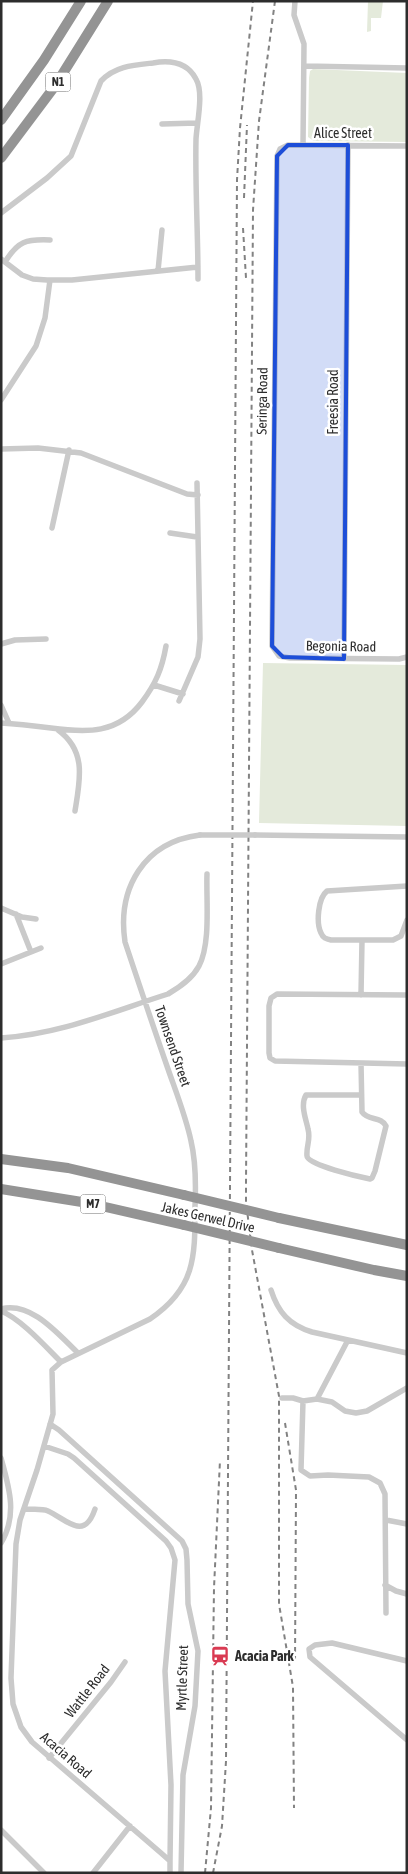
<svg xmlns="http://www.w3.org/2000/svg" width="408" height="1874" viewBox="0 0 408 1874" font-family="'Asap Condensed',sans-serif">
<style>
.green{fill:#e4eadb}
.lines{fill:none;stroke-linecap:round;stroke-linejoin:round}
.street{stroke:#cacaca;stroke-width:5.5}
.highway{stroke:#949494;stroke-width:10}
.rail{stroke:#828282;stroke-width:2;stroke-dasharray:5 4;stroke-linecap:butt}
.street-bridge{stroke:#cacaca;stroke-width:5.5}
.highway-bridge{stroke:#949494;stroke-width:10}
.marked{fill:#1d4ed8;fill-opacity:0.2;stroke:#1d4ed8;stroke-width:4;stroke-linejoin:round}
.labels{text-anchor:middle;dominant-baseline:central;stroke-width:5;stroke-linejoin:round;paint-order:stroke}
.shield{fill:#fff;stroke:#6c6c6c;stroke-width:1}
.shield-label{font-size:12px;font-weight:bold;fill:#2d2d2d}
.street-label{font-size:14px;fill:#2d2d2d;stroke:#fff}
.poi-label{font-size:14px;font-weight:bold;fill:#2d2d2d;stroke:#fff;text-anchor:start}
</style>
<rect width="100%" height="100%" fill="#fff"/>
<path class="green" d="M368,1H383L381,18H371V31L367,32Z
M313,69L407,73V142L314,141L308,137L309,78L310,71Z
M263,663L407,665V826L259,823Z"/>
<g class="lines">
<path class="street" d="M295,1L294,15L304,44L303,145
M305,66L407,68
M162,124L197,123
M407,146L288,145L280,149L277,156L272,646L279,656L290,658L399,659L407,657
M1,213L47,178L71,156L101,81C115,66 134,65 153,63C170,60 187,62 196,79C204,93 197,122 196,139C195,185 198,233 198,279
M1,259L22,275L33,279L47,280H72L198,267
M5,262C18,241 26,239 50,240
M158,271L162,230
M1,400L36,346L45,318L50,280
M1,449L38,448L81,453L187,494L198,495
M52,528L69,450
M170,533L197,537
M1,644L15,640L46,639
M344,659L348,145
M154,685L183,694
M179,701L198,657L200,639L197,483
M1,705L9,723
M1,723C18,724 35,726 51,728C87,733 118,734 142,702C156,683 162,669 166,646
M58,730C87,751 80,780 75,811
M255,835L407,837
M407,886L327,891C318,898 316,923 321,933C323,938 326,939 331,940H393L401,936L407,920
M1,908L22,917L36,919
M16,914L31,952
M1,964L41,948
M361,995L362,941
M407,995L277,994L271,998L269,1006V1053L270,1058L275,1061L407,1064
M1,1038C61,1034 111,1012 168,994C180,987 192,979 199,966C211,943 206,900 207,874
M360,1095H306C300,1105 306,1119 308,1129C311,1140 306,1146 307,1156C307,1165 360,1177 370,1179L372,1178L375,1171L386,1126C381,1116 368,1121 362,1112L361,1063
M271,1290C278,1312 289,1325 312,1332L407,1353
M1,1309C31,1301 58,1334 78,1353
M1,1311C21,1319 45,1346 61,1362
M282,1398H293L303,1401L317,1399L332,1402L345,1411L356,1413L367,1411L407,1388
M317,1399L348,1340
M303,1401L301,1470L310,1476L328,1475L369,1477L380,1483L385,1494L386,1613
M50,1424L59,1430L182,1541L186,1549L187,1560L188,1604L198,1651L195,1706L183,1775L181,1873
M44,1446L68,1454L74,1458L166,1541L171,1548L175,1560L165,1671L171,1785L170,1861
M1,1458C9,1487 18,1515 1,1543
M24,1509C32,1510 41,1508 48,1511C66,1519 84,1542 95,1509
M386,1520L407,1524
M385,1585L396,1591L407,1594
M407,1661L332,1643L315,1645L309,1649L310,1657L407,1740
M49,1758L111,1682L125,1662
M1,1830L44,1873
M93,1873L130,1826
M170,1873V1861L161,1853L32,1742L21,1727L13,1704L11,1678L16,1544L20,1520L37,1470L53,1414L52,1370L61,1362L150,1319C196,1288 195,1256 195,1206C196,1184 196,1162 191,1141C186,1117 176,1092 168,1069C153,1026 139,984 125,942C117,888 144,842 200,835"/>
<path class="highway" d="M1,120L44,60L81,1
M1,158L55,86L108,1
M1,1159L68,1168L184,1195
M1,1189L88,1203L184,1225
M279,1218L407,1245
M279,1248L374,1270L407,1276"/>
<path class="rail" d="M275,1L259,121L253,210L246,1184V1202L252,1250L279,1396V1604L293,1687L294,1808
M244,198L247,125
M243,228L246,278
M285,1423L296,1490L295,1664
M205,1873L211,1808L214,1588L220,1460
M213,1873L222,1826L226,1761L237,180L240,128L253,1"/>
<path class="street-bridge" d="M200,835H255"/>
<path class="highway-bridge" d="M184,1195L279,1218
M184,1225L279,1248"/>
</g>
<path class="marked" d="M288,145H348L344,659L283,657L272,646L277,156Z"/>
<defs>
<symbol id="station-bare" viewBox="-9 -9 18 18"><path d="M-3-6H3Q5-6 5-4V2Q5 4 3 4L4.5 6H3L1.5 4h-3L-3 6H-4.5L-3 4Q-5 4-5 2V-4Q-5-6-3-6ZM-3.5-4v3h7v-3ZM-3.5 1v1.5H-2V1ZM2 1v1.5H3.5V1Z" fill="#d93a52" stroke="#fff" stroke-width="2.5" paint-order="stroke"/></symbol>
</defs>
<g fill-rule="evenodd">
<use href="#station-bare" x="206" y="1642" width="28" height="28"/>
</g>
<g class="labels">
<g class="shield">
<rect x="45.5" y="72.5" width="25" height="19" rx="4"/>
<rect x="80.5" y="1194.5" width="25" height="19" rx="4"/>
</g>
<g class="shield-label">
<text x="58" y="82">N1</text>
<text x="93" y="1204">M7</text>
</g>
<g class="street-label">
<text x="343" y="133">Alice Street</text>
<text transform="translate(262 401) rotate(-89)">Seringa Road</text>
<text transform="translate(333 402) rotate(-90)">Freesia Road</text>
<text transform="translate(341 646) rotate(1)">Begonia Road</text>
<text transform="translate(173 1046) rotate(71)">Townsend Street</text>
<text transform="translate(208 1217) rotate(13)">Jakes Gerwel Drive</text>
<text transform="translate(182 1678) rotate(-88)">Myrtle Street</text>
<text transform="translate(87 1691) rotate(-52)">Wattle Road</text>
<text transform="translate(66 1755) rotate(41)">Acacia Road</text>
</g>
<g class="poi-label">
<text x="235" y="1656">Acacia Park</text>
</g>
</g>
<rect width="408" height="1874" fill="none" stroke="#2d2d2d" stroke-width="5"/>
</svg>
